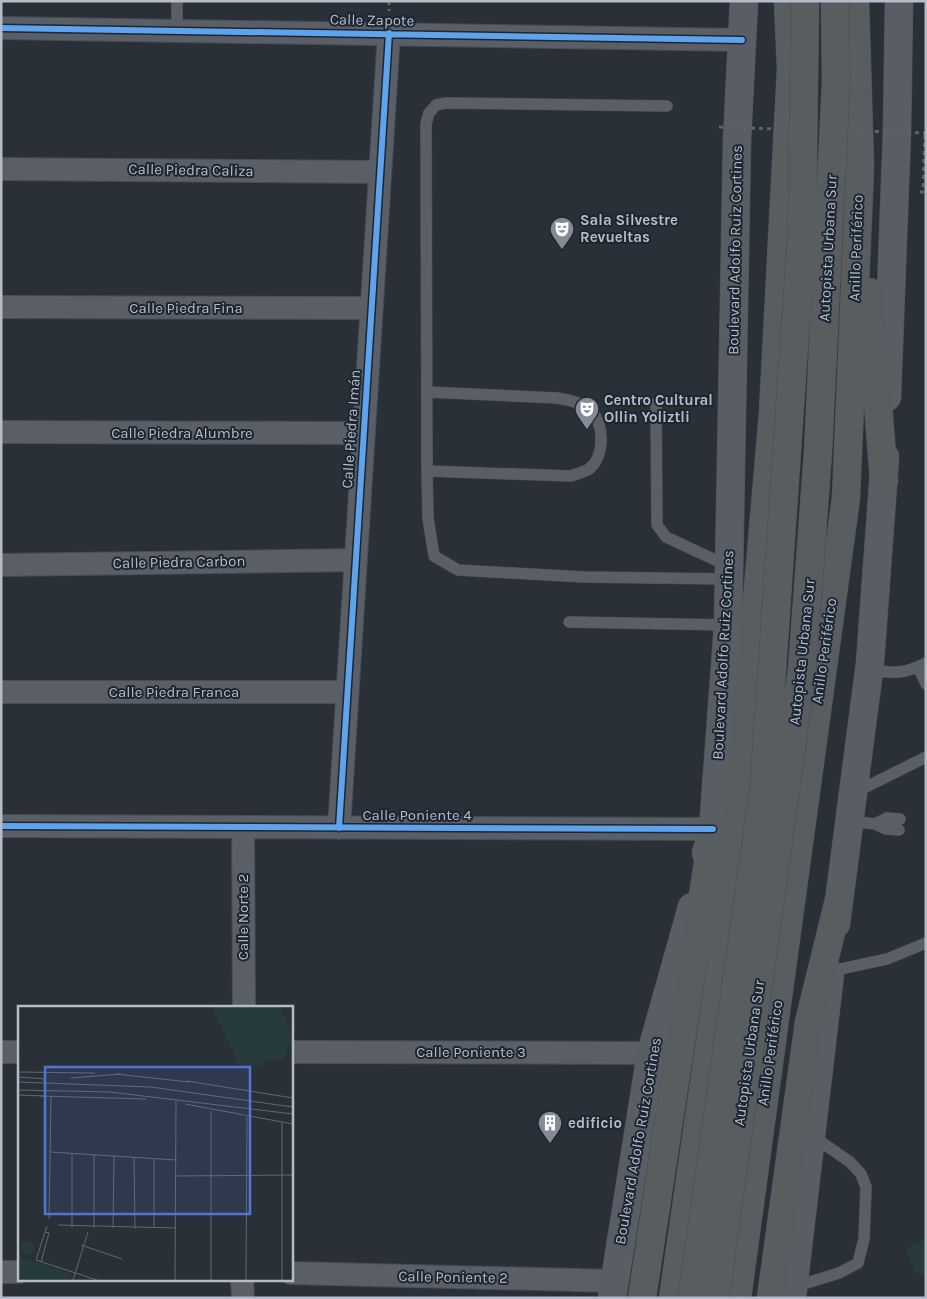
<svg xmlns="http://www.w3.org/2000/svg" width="927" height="1299" viewBox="0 0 927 1299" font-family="Karla,sans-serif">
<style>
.green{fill:#273a3e}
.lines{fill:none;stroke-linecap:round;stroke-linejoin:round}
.lane-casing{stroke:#484c53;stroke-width:12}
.street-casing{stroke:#484c53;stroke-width:24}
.secondary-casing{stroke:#484c53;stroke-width:29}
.highway-casing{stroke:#474c53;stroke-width:29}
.path{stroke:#5d636a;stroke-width:3;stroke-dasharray:4 4;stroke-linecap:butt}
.lane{stroke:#5a5e66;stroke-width:11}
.street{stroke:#5a5e66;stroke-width:22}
.secondary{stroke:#595d64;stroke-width:28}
.highway{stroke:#5a5d60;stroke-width:28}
.highway-bridge-casing{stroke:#474c53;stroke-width:29;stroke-linecap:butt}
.path-bridge{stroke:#5d636a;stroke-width:3;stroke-dasharray:4 4;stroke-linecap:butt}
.highway-bridge{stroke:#5a5d60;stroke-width:28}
.cycleway-casing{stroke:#1d2633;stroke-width:9}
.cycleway{stroke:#60a3ed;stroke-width:6}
.labels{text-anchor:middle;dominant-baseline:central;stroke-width:4;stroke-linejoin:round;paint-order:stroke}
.street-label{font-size:15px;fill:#b4bcc9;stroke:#1d2633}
.poi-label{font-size:15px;font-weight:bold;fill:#b4bcc9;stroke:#1d2633;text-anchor:start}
.inset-road{fill:none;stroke:#616872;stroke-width:1}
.view{fill:#5274d3;fill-opacity:0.15;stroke:#5274d3;stroke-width:2.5}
.inset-edge{fill:none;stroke:#b4bcc9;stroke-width:2.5}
</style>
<rect width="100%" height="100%" fill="#2a3038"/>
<path class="green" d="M926,1239V1278L917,1273L905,1249Z"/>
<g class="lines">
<defs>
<path id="lane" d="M177,1V30
M667,106L446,103L436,105L429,113L426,124L427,471L428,518L434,556L458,570L584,577L728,579
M427,392L557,398C569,400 580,402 590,410C605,422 605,457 589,469C584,472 576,474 571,476L427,471
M656,403L657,525L666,537L728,566
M569,622L728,625
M871,664L874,670C896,674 906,673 926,663
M918,667L926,684
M856,792L926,757
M851,821L875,824L886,829L899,830
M875,824L887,818L900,819
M831,971L887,959L926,943
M794,1287L839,1273L858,1263L864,1239L866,1187L861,1174L850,1162L811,1135"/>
<path id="street" d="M1,28L742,40
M1,169L380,172
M1,307L372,308
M1,432L364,433
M1,565L356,560
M1,692H347
M1,826L713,829
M243,827L244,1008
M339,828L389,33
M1,1052H19
M291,1052L651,1053
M1,1272H19
M291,1273L615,1281
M242,1280L243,1298"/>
<path id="secondary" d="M887,397L897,131L899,1
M706,853L713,829L728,625L737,140L744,1
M836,924L870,663L885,457
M612,1298L651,1053L692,907
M792,1298L830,974"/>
<path id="highway" d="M869,292L884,480
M642,1298L713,829
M673,1298L720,973L737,832L773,413L791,69L788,1
M737,1298L846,498L860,167L855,1
M771,1298L809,1022L839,900"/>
</defs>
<use href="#lane" class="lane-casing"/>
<use href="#street" class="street-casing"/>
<use href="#secondary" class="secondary-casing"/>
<use href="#highway" class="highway-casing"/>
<path class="path" d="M389,1V11
M920,192H923L925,133"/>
<use href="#lane" class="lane"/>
<use href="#street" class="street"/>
<use href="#secondary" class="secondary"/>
<use href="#highway" class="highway"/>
<defs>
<path id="highway-bridge" d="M692,1298L764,787L802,230L805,1
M715,1298L802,670L818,452L836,81L835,1"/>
</defs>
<use href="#highway-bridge" class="highway-bridge-casing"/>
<path class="path-bridge" d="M719,127L778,129
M859,131L925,133"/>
<use href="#highway-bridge" class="highway-bridge"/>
<defs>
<path id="cycleway" d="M1,28L742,40
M1,826L713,829
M339,828L389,33"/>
</defs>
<use href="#cycleway" class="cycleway-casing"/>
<use href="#cycleway" class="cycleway"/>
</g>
<defs>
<symbol id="theatre-pin" viewBox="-11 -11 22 30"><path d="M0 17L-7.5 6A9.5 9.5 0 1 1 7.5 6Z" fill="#848b96" stroke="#1d2633"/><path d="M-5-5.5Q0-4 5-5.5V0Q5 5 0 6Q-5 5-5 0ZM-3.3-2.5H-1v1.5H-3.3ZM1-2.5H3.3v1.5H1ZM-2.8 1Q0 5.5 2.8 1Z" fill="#fff"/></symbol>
<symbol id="building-pin" viewBox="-11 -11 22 30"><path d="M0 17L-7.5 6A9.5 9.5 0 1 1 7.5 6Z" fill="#848b96" stroke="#1d2633"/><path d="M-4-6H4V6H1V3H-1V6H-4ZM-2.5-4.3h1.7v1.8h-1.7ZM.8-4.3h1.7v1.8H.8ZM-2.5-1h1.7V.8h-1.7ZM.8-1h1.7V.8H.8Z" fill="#fff"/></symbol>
</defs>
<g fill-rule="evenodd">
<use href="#theatre-pin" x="548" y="215" width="28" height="38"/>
<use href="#theatre-pin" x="573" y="395" width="28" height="38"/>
<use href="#building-pin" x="536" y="1109" width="28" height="38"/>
</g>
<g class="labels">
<g class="street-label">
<text transform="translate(372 20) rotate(1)">Calle Zapote</text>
<text transform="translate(191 170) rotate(1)">Calle Piedra Caliza</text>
<text transform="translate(828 248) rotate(-87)">Autopista Urbana Sur</text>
<text transform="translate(856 248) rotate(-88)">Anillo Periférico</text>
<text transform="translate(735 250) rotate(-89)">Boulevard Adolfo Ruiz Cortines</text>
<text x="186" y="308">Calle Piedra Fina</text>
<text transform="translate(351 429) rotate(-86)">Calle Piedra Imán</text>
<text x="182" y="433">Calle Piedra Alumbre</text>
<text transform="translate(179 562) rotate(-1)">Calle Piedra Carbon</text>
<text transform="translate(824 651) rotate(-82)">Anillo Periférico</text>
<text transform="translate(802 652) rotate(-84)">Autopista Urbana Sur</text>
<text transform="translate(723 655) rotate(-87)">Boulevard Adolfo Ruiz Cortines</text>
<text x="174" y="692">Calle Piedra Franca</text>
<text x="417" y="815">Calle Poniente 4</text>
<text transform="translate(243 917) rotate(-90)">Calle Norte 2</text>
<text x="471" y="1052">Calle Poniente 3</text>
<text transform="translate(749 1053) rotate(-82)">Autopista Urbana Sur</text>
<text transform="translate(770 1053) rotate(-82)">Anillo Periférico</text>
<text transform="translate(638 1141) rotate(-80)">Boulevard Adolfo Ruiz Cortines</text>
<text transform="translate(453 1277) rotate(1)">Calle Poniente 2</text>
</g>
<g class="poi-label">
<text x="580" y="220">Sala Silvestre<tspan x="580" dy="17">Revueltas</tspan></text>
<text x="604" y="400">Centro Cultural<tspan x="604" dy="17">Ollin Yoliztli</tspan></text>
<text x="568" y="1123">edificio</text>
</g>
</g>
<g transform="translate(18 1006)">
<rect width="275" height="275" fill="#2a3038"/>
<path d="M194,1H262L275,32L264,55L249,53L243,61L234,59L224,65ZM3 242a7 7 0 1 1 14 0a7 7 0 1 1-14 0ZM0,245L5,252L53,268L51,274H0Z" fill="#273a3e"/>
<path class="inset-road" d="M0,66L77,67M98,68L171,76M0,71L28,73M53,72L103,68M169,75L275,92M0,76L133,81L275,101M0,84L92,86L275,108M0,89L26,90M22,90L128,93M167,98L275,118M32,146L158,154M116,152L117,223M136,153V222M158,170L275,169M31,213L33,91M40,219L158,222M29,220L18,254L79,274M54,222V148M76,222V149M95,222L96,150M63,239L104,253M23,256L31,227L27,226M55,274L70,226M157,274L158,95M193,274V105M228,274L229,111M264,274V116"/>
<path class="view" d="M27,61H232V208H27Z"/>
<rect width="275" height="275" class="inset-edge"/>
</g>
<rect width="927" height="1299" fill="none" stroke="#b4bcc9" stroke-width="5"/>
</svg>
